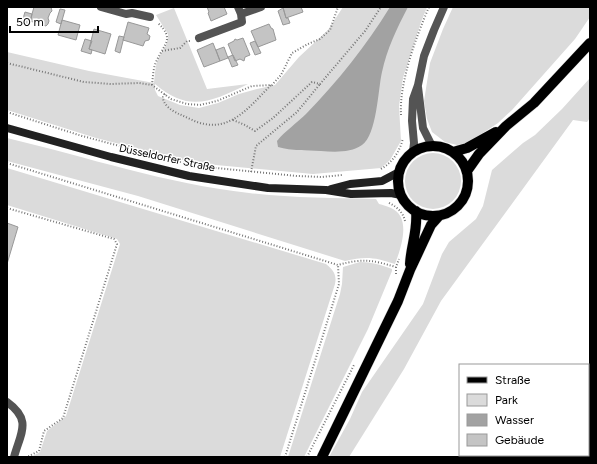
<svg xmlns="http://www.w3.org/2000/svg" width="597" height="464" viewBox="0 0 597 464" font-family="Figtree,sans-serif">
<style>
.green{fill:#dbdbdb}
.water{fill:#a2a2a2}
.building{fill:#c4c4c4;stroke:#989898}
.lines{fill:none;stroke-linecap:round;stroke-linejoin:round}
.primary-casing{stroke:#dbdbdb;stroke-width:11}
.path{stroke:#767676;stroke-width:2;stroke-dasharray:1 2;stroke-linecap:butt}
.minor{stroke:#545454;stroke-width:8}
.tertiary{stroke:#545454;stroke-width:8}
.secondary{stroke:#212121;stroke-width:8}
.primary{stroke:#000;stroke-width:10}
.labels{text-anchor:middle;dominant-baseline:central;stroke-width:3;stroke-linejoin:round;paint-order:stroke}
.street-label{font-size:11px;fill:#000;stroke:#fff}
</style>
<rect width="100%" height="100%" fill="#fff"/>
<path class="green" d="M343,7H427L420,25L403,78L399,106L401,141L390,160L381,168L313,174L195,163L96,138L7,110V52L89,71L154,83C155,75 155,65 159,57C164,48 168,45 168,34L156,15L174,8L207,89L248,84C211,102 189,113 155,84V90L158,96L180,105L199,108L218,103L239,94L257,89L275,85L299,57L328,30Z
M453,7H590V17L575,39L512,110L498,123L477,137L466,143L457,145L445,142L432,132L427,119L424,101L430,63L443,29Z
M590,78V118L587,122L573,120L441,301L404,369L349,457H329L350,419L362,392L423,304L442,254L449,242L476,219L483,206L492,170L523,143L535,135L562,109Z
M7,138C87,157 167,184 249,193C291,198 334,198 376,199L379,204C383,205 387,206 391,208C412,217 401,248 395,264C375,257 365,256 345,261L138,196L7,161Z
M405 181a28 28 0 1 1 56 0a28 28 0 1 1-56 0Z
M7,168L326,264C333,270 337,274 335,284L280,457H31L40,452L47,431L66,416L120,244L117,239L7,205Z
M360,262C372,262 381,265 392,269V271L368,329L304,457H288L340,294L342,284L343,267Z"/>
<path class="water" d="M390,7H408C397,28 387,49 382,72C378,89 377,135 362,145C351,153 334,152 321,151C306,150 292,151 278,147L277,141C285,131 297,123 306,114C338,81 366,46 390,7Z"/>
<path class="building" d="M34,7H51L52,11L50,13L48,18L49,21L48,24L46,26L30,21Z
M207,7H224L227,14L211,21L208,13L209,12Z
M283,7H301L303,12L286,18Z
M283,8L286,18H288L290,23L283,25L278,11Z
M60,9L65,10L61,24L56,22Z
M25,12L32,14L30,25L22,22Z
M62,20L80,25L76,40L58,35Z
M128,22L149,28L147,34L150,36L149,40L145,41L143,46L123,40Z
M269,24L271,28L273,29L276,40L258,47L251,31Z
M94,29L111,34L105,54L89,49Z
M119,36L124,37L120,53L115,51Z
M243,38L250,55L245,57L244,61L240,59L235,61L228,44L234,41L235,39L237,40Z
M85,39L92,41L89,49L92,50L91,54L81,51Z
M255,41L261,53L255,55L250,43Z
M213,43L220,61L204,67L197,50Z
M224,47L228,58L220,61L216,50Z
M233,55L238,65L232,67L228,57Z
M7,223L18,227L7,264Z"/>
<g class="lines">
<defs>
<path id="primary" d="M398 181a35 35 0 1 1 70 0a35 35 0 1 1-70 0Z
M453,152L467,148L496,132
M467,171L479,154L506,126L534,103L590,43
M410,264C411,245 418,231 416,211
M322,457L398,301L410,270L431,225L439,216"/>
</defs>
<use href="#primary" class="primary-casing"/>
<path class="path" d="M162,51L180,48L187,41H190
M7,63L84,82L111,84L139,83L152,85L171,99L187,104L200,105L217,101L252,86L272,85L281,75L292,53L308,44L320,39L330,30L338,7
M152,85C153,77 153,67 157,60C164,44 175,39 158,23
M165,94L163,97C163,105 172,111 179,114C187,117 196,123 205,124C233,130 253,103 271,85
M7,112L82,136L196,166L297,176L322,177L342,175
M401,115C399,83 416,37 429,7
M233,120L245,125L255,131L273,118L312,82L320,84L365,31L381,7
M7,163L338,265C363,258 372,260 396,267
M381,169C393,162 400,151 403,138
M251,172L256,146L297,112L320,84
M389,203C397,207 403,212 405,221
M7,208L114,239L117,244L63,418L44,431L39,451L27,457
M396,274V267L399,259
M285,457L339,284L338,265
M307,457L354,365"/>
<path class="minor" d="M101,7L126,14L132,13L150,17
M241,14L261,7
M199,38L242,22L241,14L238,7
M7,402C32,420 21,432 14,457"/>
<path class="tertiary" d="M418,87L423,128L432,146
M413,152L414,143L412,121L413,99L418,85L424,56L434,30L444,7"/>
<path class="secondary" d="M7,128L111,157L189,176L268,188L326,190L351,194L391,193L401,195
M331,189L350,184L382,181L399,172"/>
<use href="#primary" class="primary"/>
</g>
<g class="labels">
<g class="street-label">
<text transform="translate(167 158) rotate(12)">Düsseldorfer Straße</text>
</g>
</g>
<rect width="597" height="464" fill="none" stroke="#000000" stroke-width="16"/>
<rect x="459" y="364" width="130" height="92" fill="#ffffff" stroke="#999999"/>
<rect x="467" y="377" width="20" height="6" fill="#000000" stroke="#999999"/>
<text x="495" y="384" font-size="12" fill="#000000">Straße</text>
<rect x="467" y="394" width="20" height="12" fill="#dbdbdb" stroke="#999999"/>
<text x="495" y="404" font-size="12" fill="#000000">Park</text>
<rect x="467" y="414" width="20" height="12" fill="#a2a2a2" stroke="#999999"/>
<text x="495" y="424" font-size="12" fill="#000000">Wasser</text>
<rect x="467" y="434" width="20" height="12" fill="#c4c4c4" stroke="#999999"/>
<text x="495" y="444" font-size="12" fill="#000000">Gebäude</text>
<path d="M10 26v6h88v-6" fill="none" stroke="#000000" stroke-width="2"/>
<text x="16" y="26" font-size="12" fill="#000000" stroke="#ffffff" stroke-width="3" paint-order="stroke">50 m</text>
</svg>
